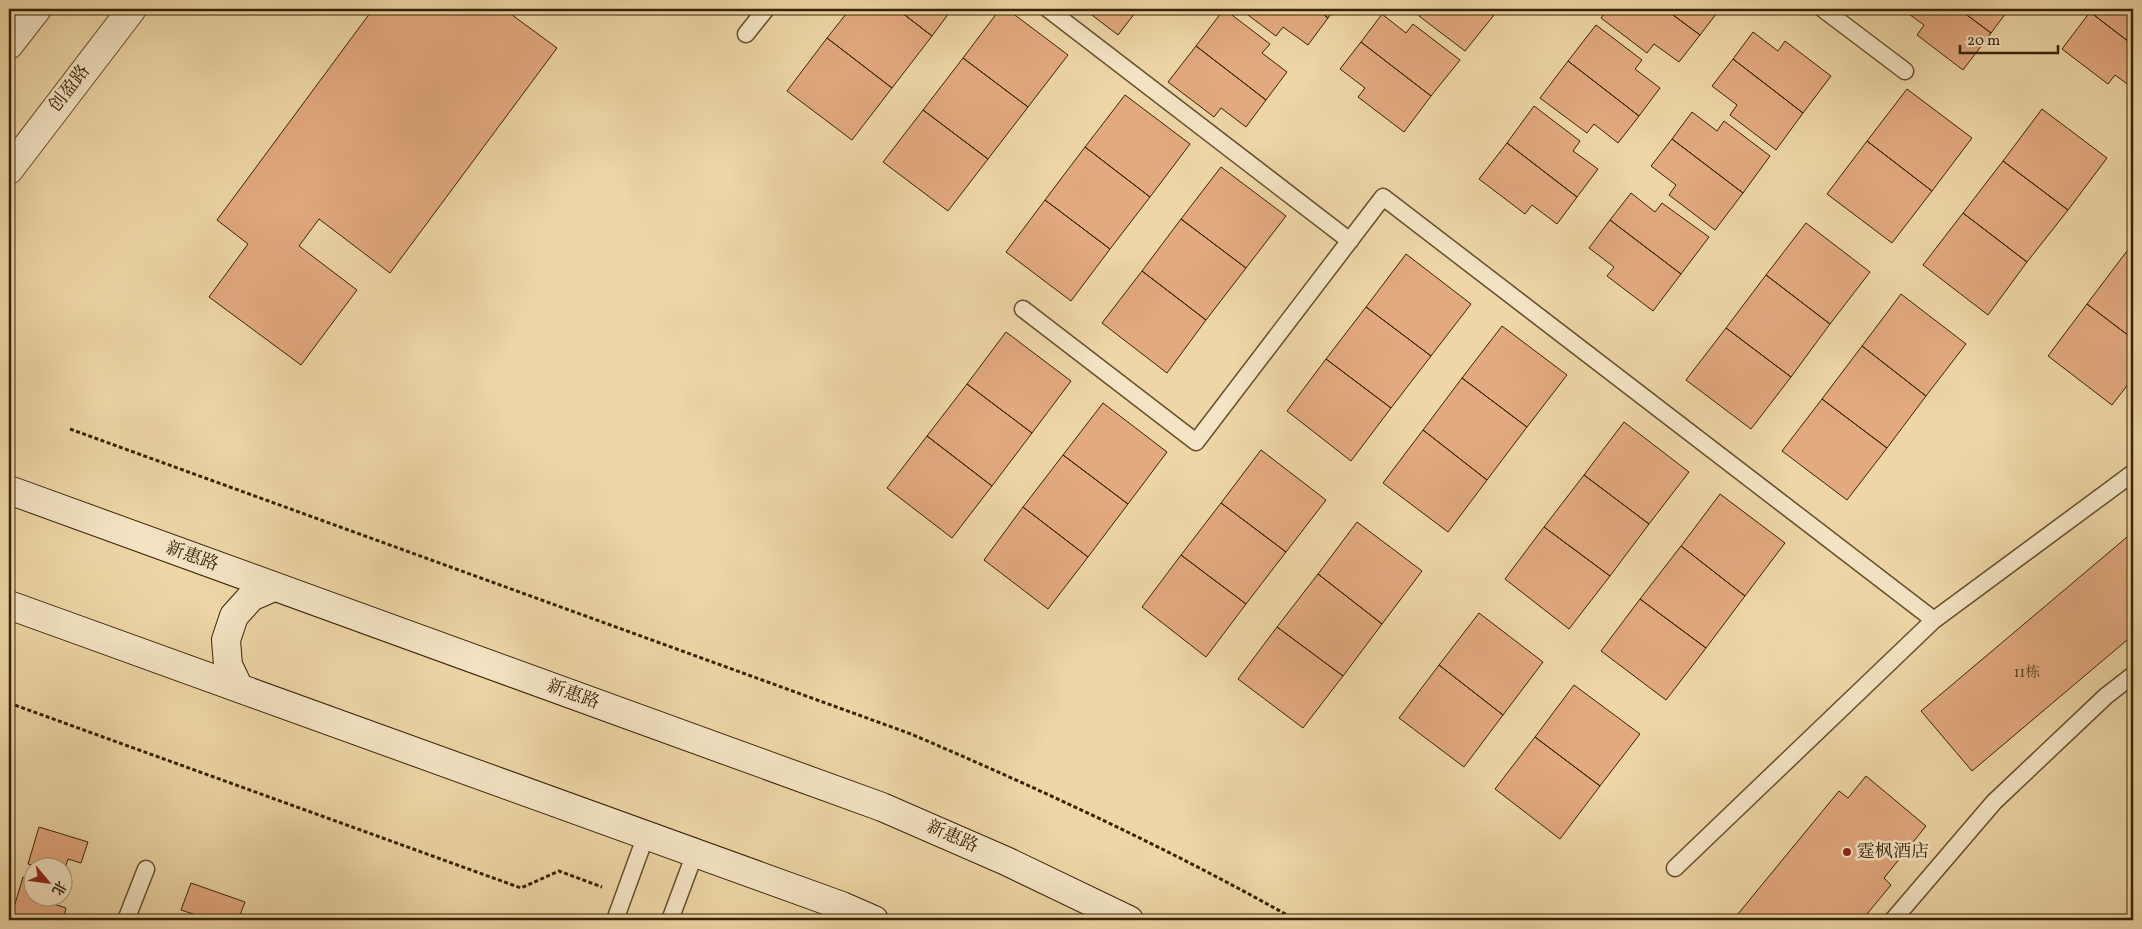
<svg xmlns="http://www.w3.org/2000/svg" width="2142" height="929" viewBox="0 0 2142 929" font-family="Vollkorn,'Noto Serif SC',serif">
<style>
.building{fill:#e3a97f;stroke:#372204}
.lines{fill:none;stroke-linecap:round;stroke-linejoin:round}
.service-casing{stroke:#654f2c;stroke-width:19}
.tertiary-casing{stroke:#654f2c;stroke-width:30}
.secondary-casing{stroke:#372204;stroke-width:30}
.path{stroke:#372204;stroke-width:3;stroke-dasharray:4 2.5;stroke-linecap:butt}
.service{stroke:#f4e4c5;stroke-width:16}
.tertiary{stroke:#f4e4c5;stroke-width:28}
.secondary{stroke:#f4e4c5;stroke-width:28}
.poi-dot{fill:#8f2418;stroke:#f4e4c5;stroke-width:2}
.labels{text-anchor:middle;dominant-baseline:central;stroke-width:5;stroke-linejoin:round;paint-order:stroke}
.number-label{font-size:15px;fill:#624423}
.street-label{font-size:18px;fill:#372204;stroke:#f4e4c5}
.poi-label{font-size:18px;fill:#372204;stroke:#f4e4c5;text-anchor:start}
</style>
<rect width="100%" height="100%" fill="#eed6a6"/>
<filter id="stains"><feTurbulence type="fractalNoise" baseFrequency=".004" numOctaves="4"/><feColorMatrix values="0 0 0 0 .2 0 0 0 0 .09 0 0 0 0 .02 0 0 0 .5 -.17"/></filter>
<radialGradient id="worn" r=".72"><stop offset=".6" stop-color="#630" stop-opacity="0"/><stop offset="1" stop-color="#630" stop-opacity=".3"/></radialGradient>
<path class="building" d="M373,9H504L557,48L390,273L319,219L299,246L357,290L301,365L209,297L248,244L217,220Z
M850,9H897L932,36L892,88L827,38Z
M897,9H952L932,36Z
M1000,9H1007L1068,55L1028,107L963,58Z
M1084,9H1138L1118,35Z
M1224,9L1270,44L1262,53L1287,72L1266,100L1196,46Z
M1240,9H1316L1328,18L1308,45L1283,27L1276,36Z
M1316,9H1335L1328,18Z
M1425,9H1486L1494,15L1465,51L1419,16Z
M1608,9H1665L1700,35L1679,62L1654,44L1647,53L1601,18Z
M1665,9H1720L1700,35Z
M1902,9H1959L1991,33L1963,70L1917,35L1924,25Z
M1959,9H2009L1991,33Z
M2093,9H2133V45L2090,12Z
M2090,12L2133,45V88L2115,75L2108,84L2062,49Z
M1382,14L1406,33L1413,24L1460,60L1431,96L1361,42Z
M1596,25L1642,60L1635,69L1660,88L1639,116L1568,61Z
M1753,32L1778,51L1785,41L1831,76L1803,113L1733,59Z
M827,38L892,88L852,140L787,91Z
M1361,42L1431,96L1404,132L1358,97L1365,88L1340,69Z
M1196,46L1266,100L1246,127L1221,108L1214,117L1168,82Z
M963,58L1028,107L988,159L923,110Z
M1733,59L1803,113L1776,150L1730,115L1737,105L1712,86Z
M1568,61L1639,116L1618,143L1594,124L1587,133L1540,98Z
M1907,89L1972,138L1932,191L1867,141Z
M1125,95L1190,144L1150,197L1085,147Z
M1534,106L1580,141L1573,151L1598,169L1577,197L1507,143Z
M2042,109L2107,158L2068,210L2003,161Z
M923,110L988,159L948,211L883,162Z
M1692,112L1717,131L1724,121L1770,156L1743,193L1672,139Z
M1672,139L1743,193L1715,230L1669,195L1676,185L1651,166Z
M1867,141L1932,191L1892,243L1827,194Z
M1507,143L1577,197L1557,224L1532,205L1525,214L1479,179Z
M1085,147L1150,197L1110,249L1045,200Z
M2003,161L2068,210L2027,262L1963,213Z
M1221,167L1286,216L1246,268L1181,219Z
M1631,193L1655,212L1662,203L1709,237L1681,274L1610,220Z
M1045,200L1110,249L1071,301L1006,252Z
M1963,213L2027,262L1988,315L1923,265Z
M1181,219L1246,268L1206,320L1142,271Z
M1610,220L1681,274L1653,311L1607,276L1614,267L1589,248Z
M1806,223L1870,272L1830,324L1766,275Z
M2127,251L2133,256V339L2087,304Z
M1406,254L1471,304L1431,356L1366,307Z
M1142,271L1206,320L1167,373L1102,323Z
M1766,275L1830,324L1791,377L1726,328Z
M1901,294L1966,344L1926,396L1862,346Z
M2087,304L2133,339V378L2112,405L2048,356Z
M1366,307L1431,356L1391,408L1326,359Z
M1502,326L1567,375L1527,427L1462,378Z
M1726,328L1791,377L1751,429L1686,380Z
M1006,332L1071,381L1032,433L967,384Z
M1862,346L1926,396L1887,448L1822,399Z
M1326,359L1391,408L1351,461L1287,411Z
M1462,378L1527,427L1487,480L1423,430Z
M967,384L1032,433L992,486L927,436Z
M1822,399L1887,448L1847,500L1782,451Z
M1103,403L1167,452L1128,504L1063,455Z
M1624,422L1689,472L1649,524L1584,475Z
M1423,430L1487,480L1448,532L1383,483Z
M927,436L992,486L952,538L887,488Z
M1261,450L1326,500L1286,552L1221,503Z
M1063,455L1128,504L1088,557L1023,507Z
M1584,475L1649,524L1610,576L1544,527Z
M1720,494L1785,543L1745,596L1681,546Z
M1221,503L1286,552L1246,604L1181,555Z
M1023,507L1088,557L1048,609L984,560Z
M1357,522L1422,571L1382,624L1318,574Z
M1544,527L1610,576L1569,629L1505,579Z
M2133,532V635L1972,771L1921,711Z
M1681,546L1745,596L1706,648L1640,599Z
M1181,555L1246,604L1206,657L1142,607Z
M1318,574L1382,624L1343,676L1277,627Z
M1640,599L1706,648L1666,700L1601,651Z
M1479,613L1543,662L1503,715L1439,665Z
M1277,627L1343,676L1303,728L1238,679Z
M1439,665L1503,715L1464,767L1399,718Z
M1574,685L1640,734L1600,786L1535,737Z
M1535,737L1600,786L1560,839L1495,789Z
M1866,776L1926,826L1884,878L1891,885L1862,920H1733L1839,791L1848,798Z
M39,827L88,842L81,863L68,859L63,875L62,866H36L28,864Z
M23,877L32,880V896H56L54,904L66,908L63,920H31L12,914Z
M191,883L245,902L238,920H197L199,916L181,910Z"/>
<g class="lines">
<defs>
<path id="service" d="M1048,9L1350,241
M1823,9L1905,71
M746,34L766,9
M1023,309L1196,442L1383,197L1934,620
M1675,868L1934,620L2133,473
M126,920L146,869
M615,920L646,835
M670,920L695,853
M1893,920L1994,802L2106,696L2133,675"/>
<path id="tertiary" d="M9,45L37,9
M9,170L132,9"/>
<path id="secondary" d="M9,490L882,807L1006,861L1129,920
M9,605L842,906L874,920
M239,688L228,665L226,640L234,616L251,597L274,587"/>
</defs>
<use href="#service" class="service-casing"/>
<use href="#tertiary" class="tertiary-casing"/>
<use href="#secondary" class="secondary-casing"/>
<path class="path" d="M70,429L911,734C1042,790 1172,850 1296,920
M9,703L521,888L559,871L602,887"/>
<use href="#service" class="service"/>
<use href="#tertiary" class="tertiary"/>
<use href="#secondary" class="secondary"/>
</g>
<circle class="poi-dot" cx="1847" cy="852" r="5"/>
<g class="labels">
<g class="number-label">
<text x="2027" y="673">11栋</text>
</g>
<g class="street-label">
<text transform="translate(70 89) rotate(-52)">创盈路</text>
<text transform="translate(192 557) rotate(20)">新惠路</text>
<text transform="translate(573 695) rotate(20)">新惠路</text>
<text transform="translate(952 837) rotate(24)">新惠路</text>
</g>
<g class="poi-label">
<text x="1857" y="852">霆枫酒店</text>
</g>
</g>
<rect width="2142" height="929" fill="none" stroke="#eed6a6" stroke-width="30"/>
<rect x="10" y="10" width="2122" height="909" fill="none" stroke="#372204" stroke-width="2.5"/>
<rect x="15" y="15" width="2112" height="899" fill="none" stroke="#372204"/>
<g transform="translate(48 882) rotate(119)"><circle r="24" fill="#f4e4c5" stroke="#a89678"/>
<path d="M0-4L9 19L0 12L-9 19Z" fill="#8f2418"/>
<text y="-8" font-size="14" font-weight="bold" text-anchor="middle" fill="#372204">北</text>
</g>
<path d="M1960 45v8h98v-8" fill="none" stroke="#372204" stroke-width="2.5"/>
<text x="1967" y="45" font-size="15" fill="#372204" stroke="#f4e4c5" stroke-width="4" paint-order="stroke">20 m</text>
<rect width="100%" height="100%" filter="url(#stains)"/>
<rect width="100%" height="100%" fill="url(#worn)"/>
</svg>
